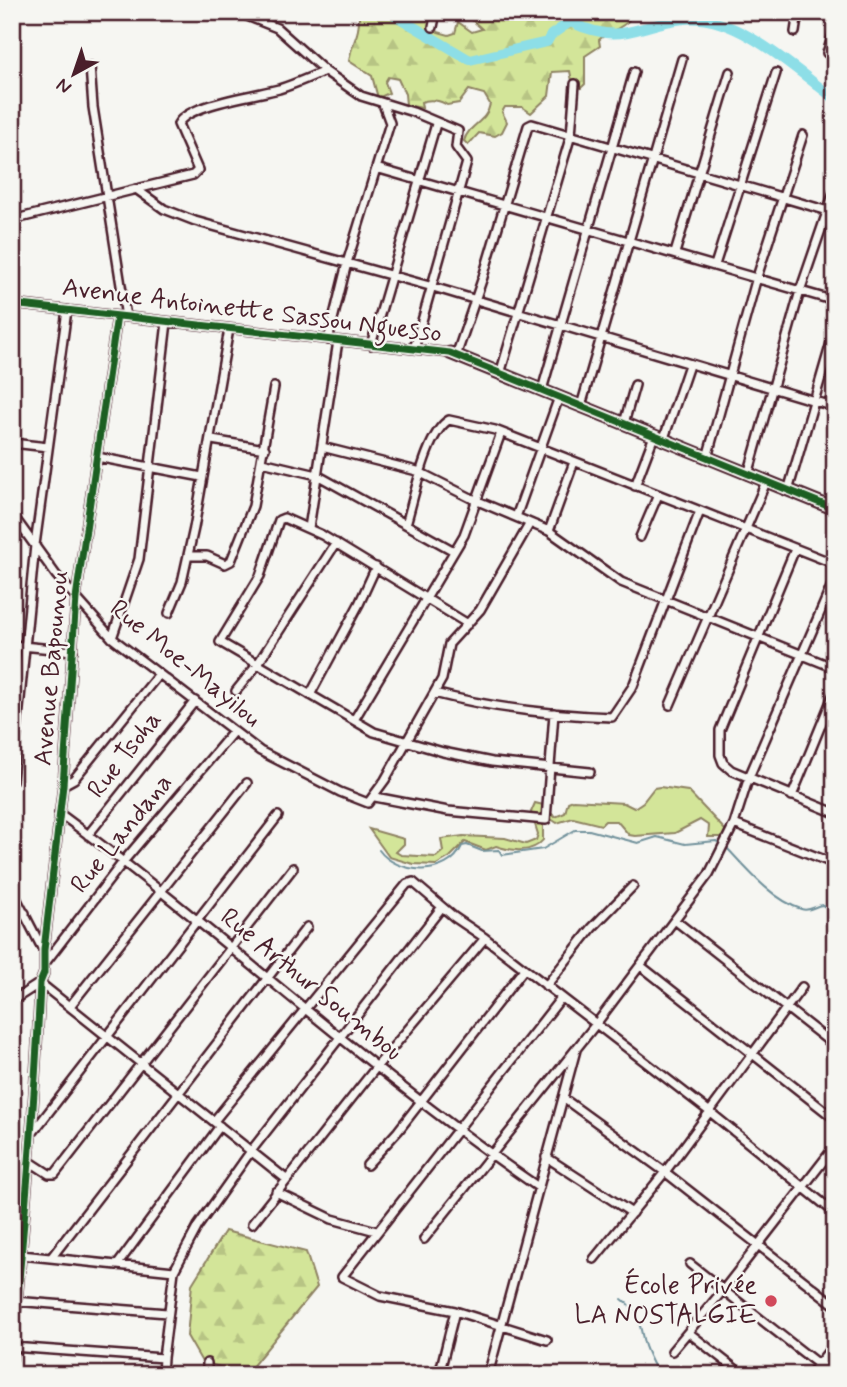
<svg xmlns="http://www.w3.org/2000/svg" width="847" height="1387" viewBox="0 0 847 1387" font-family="Mynerve,sans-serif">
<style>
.green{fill:#d3e599;stroke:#8e8262;stroke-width:2}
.forest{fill:url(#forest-firs);stroke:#8e8262;stroke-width:2}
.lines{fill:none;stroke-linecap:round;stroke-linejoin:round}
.stream{stroke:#72929c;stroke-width:2}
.river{stroke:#8ddee7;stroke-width:10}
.street-casing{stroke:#4a1f2b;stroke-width:12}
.secondary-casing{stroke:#4a1f2b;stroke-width:15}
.street{stroke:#f6f6f2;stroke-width:7}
.secondary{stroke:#f6f6f2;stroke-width:10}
.cycleway-casing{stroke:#f6f6f2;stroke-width:11}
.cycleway{stroke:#1b5e20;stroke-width:7}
.poi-dot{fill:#d1495b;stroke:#f6f6f2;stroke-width:2.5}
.labels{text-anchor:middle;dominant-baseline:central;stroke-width:5;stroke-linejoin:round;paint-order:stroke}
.street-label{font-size:26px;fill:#4a1f2b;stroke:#f6f6f2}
.poi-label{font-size:26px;fill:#4a1f2b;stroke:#f6f6f2;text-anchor:end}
</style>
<defs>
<pattern id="forest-firs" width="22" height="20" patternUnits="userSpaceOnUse" patternTransform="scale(1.75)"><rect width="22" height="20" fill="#d3e599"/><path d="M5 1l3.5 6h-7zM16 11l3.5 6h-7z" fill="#b7c484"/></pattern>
</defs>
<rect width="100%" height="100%" fill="#f6f6f2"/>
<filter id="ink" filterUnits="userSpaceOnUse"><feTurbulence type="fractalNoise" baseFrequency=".0143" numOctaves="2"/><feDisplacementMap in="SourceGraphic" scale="14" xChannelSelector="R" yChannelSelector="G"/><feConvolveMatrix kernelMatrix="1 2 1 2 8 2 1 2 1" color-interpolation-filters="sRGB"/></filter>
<g filter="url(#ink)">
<path class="green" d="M660,787L688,791L727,832L725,837H708L709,826L700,820L675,833L635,836L629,835L617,821H605L601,825L573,818L557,823L548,817L543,819V840C532,854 510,851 496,846L486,850L465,842L450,857L436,865L413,864L389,857L369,829L404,839V844L396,852L401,855L436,857L443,851L441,839L463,836L505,838L526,844L536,840L538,834L531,812L535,803L543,805L555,817L565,813L568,802L573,800L624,803L634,808L643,802L654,788Z"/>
<path class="forest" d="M359,12H421L432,17L438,32L449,35L455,33L458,22L472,32L482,29L472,20L470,12H624L629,20C622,29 608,31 599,40L600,46L585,56V84L581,88L572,81L570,71L552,72L549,96L531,113L522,107H505L502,112L507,122L502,132L495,136L479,133L468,145L464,141C468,125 487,122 490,104L484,94L469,90L459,103L447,105C440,100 429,99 421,102L422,108L406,105L405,94L398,79L388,77L385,82L389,93L378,98L372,76L349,61C352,39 360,39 359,12Z
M225,1231L306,1252L317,1287L246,1374L202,1362L187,1336L192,1284Z"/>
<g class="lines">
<path class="stream" d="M726,847C747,869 771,899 801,909C810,912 814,906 822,905L835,913
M379,850C396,874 448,879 462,846L467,845L482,851L499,850L502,855L543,849L575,830H589L638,843L657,837L685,844L716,841L722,844
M622,1299C640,1313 639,1323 644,1343C647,1354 654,1365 658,1375"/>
<path class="river" d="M389,12L470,60L547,42L551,35L570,22C625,47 635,24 685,19C736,13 796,70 835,99"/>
<defs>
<path id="street" d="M237,12L277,28L325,71L361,96L413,112L458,131L456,147L467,162L414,349
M433,27L436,12
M795,32L798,12
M827,53L835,28
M90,66L93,107L126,317
M376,168L835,301
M12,174L16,122L12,86
M136,189L164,209L195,221L433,287L835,407
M12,220L193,175L198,170L178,124C188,104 257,95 279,89C295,84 310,77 325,71
M675,253L730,72
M715,265L776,73
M12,304L450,353
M328,340L347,263L390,123L383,104
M371,345L436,124
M456,356L483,277L528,126L532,124L835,213
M500,374L571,135L575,84
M542,390L634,72
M581,406L682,59
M624,423L635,385
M212,440L265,449
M663,441L689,365
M12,443L48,447
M322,447L417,471L473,499L549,531L621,582L835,668
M97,457L202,477
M707,458L757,277L803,135
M262,462L317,475L454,551
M748,475L800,291L835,189
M635,486L654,436
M788,491L835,329
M829,507L835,490
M12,514L56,575L112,638L260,751L340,792L368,803L385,780L442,679L449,644L480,610L530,523
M516,517L559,397
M406,524C414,499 426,433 449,420L495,430L835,564
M309,528L338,341
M549,531L574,462
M640,537L658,495
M795,549L720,730V755L723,763L731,770L835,813
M188,556H207L225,564L231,561L253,506L274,387
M169,613L182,582L194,528L229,329
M468,624L322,535L284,518L279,520L260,576L220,642L374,732L443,752L492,762L590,772
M112,638L139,559L167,322
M12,645L73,651
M236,691L257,665L336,543
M434,693C492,708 552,715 612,717L633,686L700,511
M310,695L359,604L376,567
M670,705L766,482
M354,720L464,535L501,433
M12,781L35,545L67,310
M63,785L74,779L159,674
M792,796L835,691
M375,797L448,811L546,820L554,713
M59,813C222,933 371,1073 538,1187
M734,824L835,864
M88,835L195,701
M12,890L43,950
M12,920L25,913
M676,921L835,1046
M45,963L123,862L233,732
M641,966L835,1119
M546,986L592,928L633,886
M12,1001L40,983L286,1179
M70,1006L247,783
M563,1098L665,1172L835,1305
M214,1121L407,884L413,882L454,917L485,938L710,1112L835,1213
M34,1131L278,816
M546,1157L632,1213
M29,1161L49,1174H55L293,868
M367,1165L398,1131L524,969
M276,1192L332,1219L376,1231
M12,1207L24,1208
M252,1224L378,1065L485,938
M424,1239L596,1024L709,874L734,824L749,777L835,578
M12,1254L174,1271L163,1358
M51,1258L307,927
M594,1259L665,1172L802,987
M118,1264L220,1126
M690,1264L832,1375
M174,1271L198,1226L251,1151L442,907
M14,1301L167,1313
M688,1332L743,1375
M547,1340L455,1311L380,1296L342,1277L561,998
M12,1347L163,1358L162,1375
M672,1351L724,1289L835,1146
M12,1358C23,1233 35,1109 40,983L44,973V950L63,785L76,598L117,316
M207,1375V1363
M439,1375L455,1311
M488,1375L576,1050
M810,1375L835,1343"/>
<path id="secondary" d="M450,353L835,509"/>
</defs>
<use href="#street" class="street-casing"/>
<use href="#secondary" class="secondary-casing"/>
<use href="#street" class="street"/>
<use href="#secondary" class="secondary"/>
<defs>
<path id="cycleway" d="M12,304L450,353L835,509
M12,1358C23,1233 35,1109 40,983L44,973V950L63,785L76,598L117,316"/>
</defs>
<use href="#cycleway" class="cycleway-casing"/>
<use href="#cycleway" class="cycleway"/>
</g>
</g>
<circle class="poi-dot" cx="771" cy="1301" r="7"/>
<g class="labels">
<g class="street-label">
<text transform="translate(252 311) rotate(7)">Avenue Antoinette Sassou Nguesso</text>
<text transform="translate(185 664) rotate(39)">Rue Moe-Mayilou</text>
<text transform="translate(52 668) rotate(-85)">Avenue Bapounou</text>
<text transform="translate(125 755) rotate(-52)">Rue Tsoha</text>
<text transform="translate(122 834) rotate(-51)">Rue Landana</text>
<text transform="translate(311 985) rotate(39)">Rue Arthur Soumbou</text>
</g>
<g class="poi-label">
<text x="757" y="1286">École Privée<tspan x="757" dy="30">LA NOSTALGIE</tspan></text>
</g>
</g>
<rect width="847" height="1387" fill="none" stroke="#f6f6f2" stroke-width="42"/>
<rect x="21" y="21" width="805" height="1345" fill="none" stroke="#4a1f2b" stroke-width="2.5" filter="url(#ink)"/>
<g transform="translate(74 74) rotate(220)" stroke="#f6f6f2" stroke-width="5" paint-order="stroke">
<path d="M0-5L12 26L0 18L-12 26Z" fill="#4a1f2b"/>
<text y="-10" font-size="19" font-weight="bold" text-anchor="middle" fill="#4a1f2b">N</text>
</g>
</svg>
